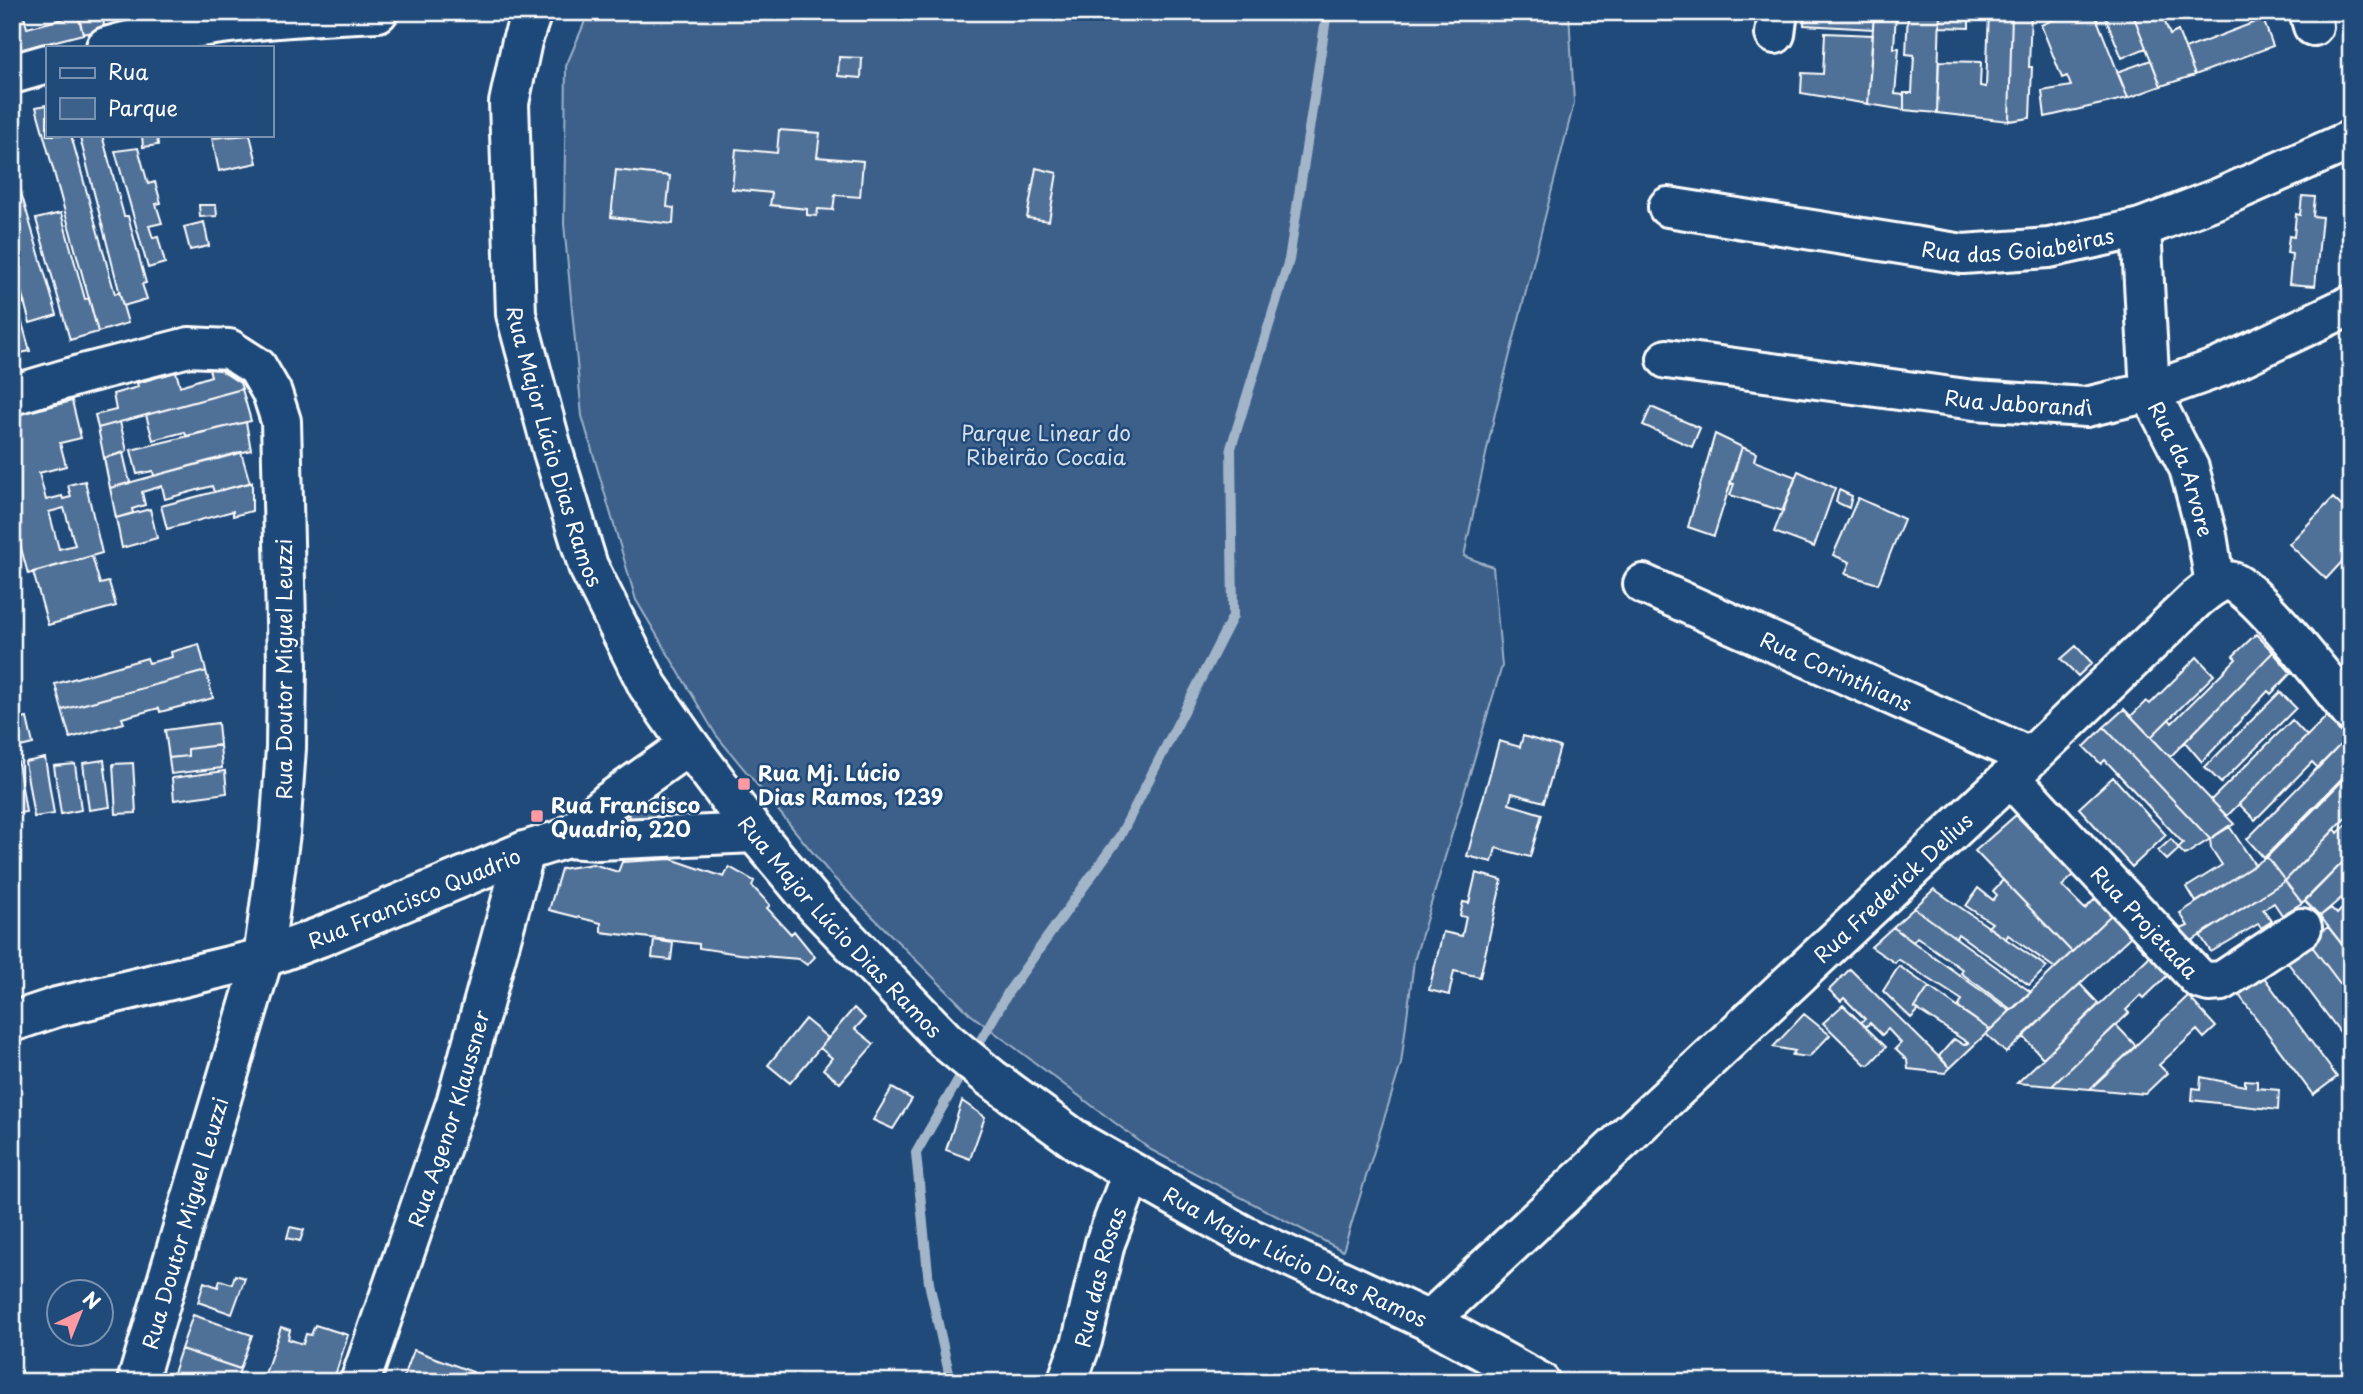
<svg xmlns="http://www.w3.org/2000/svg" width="2363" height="1394" viewBox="0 0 2363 1394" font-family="'Playpen Sans',sans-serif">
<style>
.green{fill:#3c618b;stroke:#9eb0c5;stroke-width:2}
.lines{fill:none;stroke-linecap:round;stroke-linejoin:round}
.stream{stroke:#a3b5c8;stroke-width:10}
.building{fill:#507197;stroke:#fff;stroke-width:2;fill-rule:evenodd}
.minor-casing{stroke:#fff;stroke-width:44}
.major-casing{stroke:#fff;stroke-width:44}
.minor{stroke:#1f4a7a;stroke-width:38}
.major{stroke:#1f4a7a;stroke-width:38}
.poi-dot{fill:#ff9aa2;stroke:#1f4a7a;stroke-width:2.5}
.labels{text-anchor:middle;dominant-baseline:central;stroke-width:5;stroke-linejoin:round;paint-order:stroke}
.street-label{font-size:21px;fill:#fff;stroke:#1f4a7a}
.park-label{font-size:21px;fill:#d8dfe8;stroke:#1f4a7a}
.poi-label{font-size:21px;font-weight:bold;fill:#fff;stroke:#1f4a7a;text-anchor:start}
</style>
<rect width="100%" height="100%" fill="#1f4a7a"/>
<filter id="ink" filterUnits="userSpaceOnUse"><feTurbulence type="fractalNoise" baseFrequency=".0143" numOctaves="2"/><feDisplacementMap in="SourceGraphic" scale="14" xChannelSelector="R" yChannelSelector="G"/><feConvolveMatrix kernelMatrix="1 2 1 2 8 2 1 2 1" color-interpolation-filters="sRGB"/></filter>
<g filter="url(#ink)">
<path class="green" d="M589,12H1569L1574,103L1495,413L1464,556L1493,567L1502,666L1414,961L1401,1064L1343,1251L1151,1150L970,1014L832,876L716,735L636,600L582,416L564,224L566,66Z"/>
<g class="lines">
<path class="stream" d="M951,1382L929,1283L916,1153L1009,991L1120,836L1233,616L1231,448L1289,260L1327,12"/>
</g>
<path class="building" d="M12,12H23L27,28L78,15L83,34L17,51L12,30Z
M78,12H101L105,29L83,34Z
M1805,12H1874L1873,29L1804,25Z
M1874,12H1896L1894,48H1899L1895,94L1904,95V110L1868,104Z
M1908,12H1940L1937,113L1904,110V93H1912L1914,55L1906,54Z
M1940,12H1969V28L1940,27Z
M1989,12H2012L2009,121L1937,113L1939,61L1981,62L1980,86L1986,87Z
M2012,12H2031L2029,67H2032L2030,118L2009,121Z
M2071,12H2094L2128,98L2045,117L2042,91L2071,86L2067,76L2062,78L2041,25Z
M2103,12H2132L2146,48L2122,58Z
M2132,12H2161L2170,35L2178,31L2195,75L2161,86Z
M2263,19L2273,46L2195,75L2185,49Z
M1825,33L1873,35L1868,104L1801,93L1802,73L1823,74Z
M839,57L862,58L861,78L838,76Z
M2151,60L2161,86L2128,98L2117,72Z
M47,105V135H71L115,294L119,292L128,323L98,332L36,107Z
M779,130L820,133L817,157L863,161L860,197L835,195L833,210L818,209L817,216L807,215V209L770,205L772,193L732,189L736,149L777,153Z
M92,135H102L124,216H128L146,283L142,284L147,299L123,306L80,138Z
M142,135H157L158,145L143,147Z
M250,135L257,163L219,171L212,138Z
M138,148L148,184L155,182L161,203L156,204L162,223L149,226L153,238L158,237L165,263L148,268L115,151Z
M12,162L57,315L30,323L12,258Z
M1036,168L1057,173L1049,221L1027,218Z
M616,170L670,176L667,207L674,208L673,224L611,217Z
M2302,196L2315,197L2313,216L2322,217L2315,286L2289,284L2292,254L2287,253L2289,236L2294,237L2296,214L2300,215Z
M199,205H216L217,216L200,217Z
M61,213L85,299L89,298L98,332L70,340L36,219Z
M204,222L209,246L190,250L184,227Z
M12,266L23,303L17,305L30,351L12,355Z
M209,369L220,370L240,383L242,389L98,428L95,415L116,410L113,394L138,387L137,383L176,372L180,386L211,376Z
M242,389L251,421L186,436L185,432L153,440L146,415Z
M72,401L81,438L60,443L66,466L39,473L46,500L62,496L63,499L71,497L68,485L85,481L102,553L28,574L12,515V416ZM64,508L75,545L59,549L49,512Z
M1651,407L1700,428L1692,447L1643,425Z
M120,422L127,451L104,458L98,428Z
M246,422L251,450L154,476L153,471L137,474L131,450Z
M1715,434L1742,447L1714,536L1688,527Z
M1742,447L1756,453L1754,461L1796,477L1783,511L1730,495L1734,484L1730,483Z
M241,452L250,483L214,492L212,486L165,499L162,486L142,492L145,505L132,509L133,513L116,518L110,488Z
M123,453L130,483L110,488L104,458Z
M1798,471L1835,488L1814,547L1774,532Z
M252,482V511L233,516V511L167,529L161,506Z
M1839,490L1852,496L1849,508L1836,502Z
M1858,498L1904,519L1878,584L1845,574L1850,562L1833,555Z
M2333,498L2351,515V552L2326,579L2289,544Z
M150,509L157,538L122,548L116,518Z
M92,556L100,584L109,582L116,606L48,625L33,572Z
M2256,634L2273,652L2170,757L2151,737L2169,719L2172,723L2236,659L2233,656Z
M199,644L206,671L62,710L55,684L147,658L149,663L172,657L171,652Z
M2076,646L2092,663L2078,676L2061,659Z
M2273,652L2291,673L2271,694L2268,691L2202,762L2185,742Z
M2197,657L2214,675L2151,737L2131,716L2146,701L2150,704Z
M206,671L213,698L160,712L159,708L122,718L124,723L70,738L62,710Z
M2280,692L2296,708L2221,783L2205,767Z
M2124,709L2216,805L2234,824L2210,839L2104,727Z
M2327,716L2346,739L2318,768L2312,762L2255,820L2239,804Z
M27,718L33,744L12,749V721Z
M2292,720L2307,736L2227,816L2211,800Z
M218,723L220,745L188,749V756L169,758L165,730Z
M2104,727L2210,839L2185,855L2178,848L2183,843L2105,760L2101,764L2084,747Z
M1523,736L1560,747L1544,802L1512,793L1509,804L1542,814L1530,857L1496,848L1492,862L1467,856L1499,741L1520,747Z
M2346,739L2351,745V769L2264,858L2247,839Z
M220,745L222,768L171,774L169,758L188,756V749Z
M45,758L54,814L34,817L25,762Z
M104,760L110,807L89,810L83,763Z
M18,762L26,812L12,814V763Z
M133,763L136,813L116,814L113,764Z
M75,764L81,810L61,814L54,766Z
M225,771L227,793L174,800L172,778Z
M2351,772V812L2285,881L2267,857Z
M2113,777L2166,835L2132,867L2079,808Z
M662,795L677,817L631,826L625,801Z
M2016,815L2074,875L2062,886L2085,909L2096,898L2112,914L2072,952L1975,851Z
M2351,820V854L2302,903L2285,881L2335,829L2338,833Z
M2229,826L2255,865L2196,902L2187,887L2222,865L2211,848L2210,839Z
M2171,839L2179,849L2167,860L2158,851Z
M2351,854V890L2320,916L2305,901Z
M2267,857L2285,881L2190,942L2181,929L2188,926L2180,913Z
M671,859L724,877L729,867L754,881L752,886L770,905L767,908L791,934L794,931L815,957L807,965L799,959L739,954L699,948V944L601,932V923L549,910L561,869L593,864L618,872L622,862Z
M1476,873L1502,880L1480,977L1454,971L1449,995L1429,990L1443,932L1462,936L1466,917L1460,916L1463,902L1469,903Z
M2003,880L2072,952L2055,968L2008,935L2006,939L1988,927L1992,923L1966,906L1978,888L1993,900L1997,895L1993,891Z
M2285,881L2302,903L2282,915L2274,903L2263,909L2272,921L2261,928L2258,924L2211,952L2200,935Z
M1934,889L2003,937L2047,967L2029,985L1958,934L1956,938L1914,908Z
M2351,899V933L2342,944L2320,916L2331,908L2337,914Z
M1914,908L1956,938L2031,992L2012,1010L1961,973L1963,970L1917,937L1913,942L1893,927Z
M2112,914L2132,935L2006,1053L1986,1034Z
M1893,927L1913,942L2010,1011L1990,1030L1958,1008L1962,1000L1898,959L1895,963L1871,947Z
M2328,927L2351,956V998L2308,941Z
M2351,933V956L2342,944Z
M654,940L673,943L671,960L652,958Z
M2308,941L2351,998V1036L2346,1040L2285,959Z
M2151,955L2168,975L2144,998L2141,995L2126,1010L2129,1013L2052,1086L2017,1083Z
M1899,966L1929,987L1915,1008L1919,1010L1911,1018L1883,991Z
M1850,969L1950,1068L1945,1073L1908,1069L1907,1060L1895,1049L1901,1043L1888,1029L1882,1035L1870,1023L1866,1027L1861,1022L1865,1019L1844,998L1841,1001L1829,990Z
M2263,976L2337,1077L2313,1095L2239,995Z
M2080,984L2099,1004L2043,1058L2023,1036Z
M1929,987L1990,1030L1950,1068L1939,1056L1954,1039L1964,1045L1968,1043L1915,1008Z
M2188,996L2216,1027L2204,1038L2197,1030L2159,1065L2167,1073L2145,1094L2090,1089Z
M1843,1005L1886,1047L1869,1065L1865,1064L1823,1023Z
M854,1008L865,1018L855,1029L874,1044L840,1083L823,1069L832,1058L820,1048Z
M1804,1014L1830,1035L1809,1057L1792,1055L1795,1051L1773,1047Z
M805,1019L828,1038L790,1083L768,1065Z
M2116,1025L2136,1046L2090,1089L2052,1086Z
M2201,1077L2245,1086V1080L2257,1081V1088L2279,1090L2278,1110L2192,1100L2193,1088L2200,1089Z
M892,1088L912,1099L893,1129L873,1120Z
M962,1101L985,1117L970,1159L946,1150Z
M290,1227L304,1230L300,1241L287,1238Z
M235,1275L245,1278L232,1314L198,1302L204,1282L218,1287L220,1280L232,1284Z
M193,1315L252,1335L240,1369L181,1349Z
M315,1325L348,1335L333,1382H278L264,1377L281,1327L290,1330L288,1339L303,1344L306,1334L311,1335Z
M181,1349L240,1369L236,1382H203L192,1377L191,1382H170Z
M414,1350L473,1372L470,1382H402Z"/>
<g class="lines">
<defs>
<g id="minor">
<path d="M2309,12L2313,26"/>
<path d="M1775,34L1778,12"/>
<path d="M106,47C194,22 288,16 378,12"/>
<path d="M12,74L47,64"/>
<path id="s1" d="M1668,207L1963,254L2049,248L2141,228L2224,196L2351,140"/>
<path id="s2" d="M2141,228L2150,392L2189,468L2207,535L2215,585"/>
<path id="s3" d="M1667,359L1974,400L2086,407L2150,392L2220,367L2351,305"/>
<path d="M12,395L83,374L189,347L229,349L257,367L272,393L281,421L287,662L286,748L280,833L263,958L137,1382"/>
<path id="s4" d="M1643,584L2030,757"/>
<path id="s5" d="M2010,777L2199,979L2209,982L2222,981L2302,928"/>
<path d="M567,838L610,801L689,745"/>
<path id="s6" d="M12,1022L57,1007L263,958L320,937L525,851L567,838L598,840L755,833"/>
<path id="s7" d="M1429,1321L2010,777L2196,599C2205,592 2218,580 2229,581C2251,582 2333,690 2351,712"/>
<path id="s8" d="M360,1382L456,1103L525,851"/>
<path id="s9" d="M1067,1382L1082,1341L1105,1243L1132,1173"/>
</g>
<g id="major">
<path id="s10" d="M532,12L522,41L509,103L516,314L553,452L588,566L648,686L689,745L755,833L817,907L946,1041L991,1078L1080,1143L1243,1235L1429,1321L1540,1382"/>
</g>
</defs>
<use href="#minor" class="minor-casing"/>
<use href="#major" class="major-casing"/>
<use href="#minor" class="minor"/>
<use href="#major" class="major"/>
</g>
</g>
<g class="poi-dot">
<rect x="737" y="777" width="14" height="14" rx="3.5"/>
<rect x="530" y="809" width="14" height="14" rx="3.5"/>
</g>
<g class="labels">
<g class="street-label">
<text stroke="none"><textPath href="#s1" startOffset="354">Rua das Goiabeiras</textPath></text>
<text stroke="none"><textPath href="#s3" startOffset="354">Rua Jaborandi</textPath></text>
<text stroke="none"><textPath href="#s10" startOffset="443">Rua Major Lúcio Dias Ramos</textPath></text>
<text stroke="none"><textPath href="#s2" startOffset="248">Rua da Arvore</textPath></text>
<text transform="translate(283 669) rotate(-90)">Rua Doutor Miguel Leuzzi</text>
<text stroke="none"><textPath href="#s4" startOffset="212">Rua Corinthians</textPath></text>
<text stroke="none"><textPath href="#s7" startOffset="635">Rua Frederick Delius</textPath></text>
<text stroke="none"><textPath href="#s6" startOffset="422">Rua Francisco Quadrio</textPath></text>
<text stroke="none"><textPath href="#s5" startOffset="198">Rua Projetada</textPath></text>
<text stroke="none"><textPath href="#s10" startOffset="1010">Rua Major Lúcio Dias Ramos</textPath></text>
<text stroke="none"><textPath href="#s8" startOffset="278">Rua Agenor Klaussner</textPath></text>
<text transform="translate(184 1223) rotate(-74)">Rua Doutor Miguel Leuzzi</text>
<text stroke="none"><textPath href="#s10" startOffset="1578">Rua Major Lúcio Dias Ramos</textPath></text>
<text stroke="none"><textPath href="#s9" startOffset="110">Rua das Rosas</textPath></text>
</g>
<g class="park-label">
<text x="1046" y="432">Parque Linear do<tspan x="1046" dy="24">Ribeirão Cocaia</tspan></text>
</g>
<g class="poi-label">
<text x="758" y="772">Rua Mj. Lúcio<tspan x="758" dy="24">Dias Ramos, 1239</tspan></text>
<text x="551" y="804">Rua Francisco<tspan x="551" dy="24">Quadrio, 220</tspan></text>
</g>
</g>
<rect width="2363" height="1394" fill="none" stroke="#1f4a7a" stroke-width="42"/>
<rect x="21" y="21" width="2321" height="1352" fill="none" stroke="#fff" stroke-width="2.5" filter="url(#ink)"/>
<rect x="46" y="46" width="228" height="91" fill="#1f4a7a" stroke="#7992af" stroke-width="2"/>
<rect x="60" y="68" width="35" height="10" fill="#1f4a7a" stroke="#7992af" stroke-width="2"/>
<text x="108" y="80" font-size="21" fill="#ffffff">Rua</text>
<rect x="60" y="98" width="35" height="21" fill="#3c618b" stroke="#7992af" stroke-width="2"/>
<text x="108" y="116" font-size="21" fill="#ffffff">Parque</text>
<g transform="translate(80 1313) rotate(43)"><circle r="33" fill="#1f4a7a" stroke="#7992af" stroke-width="2"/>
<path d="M0-5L12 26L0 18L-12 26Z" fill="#ff9aa2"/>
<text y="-10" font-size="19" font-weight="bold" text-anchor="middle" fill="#ffffff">N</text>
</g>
</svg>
